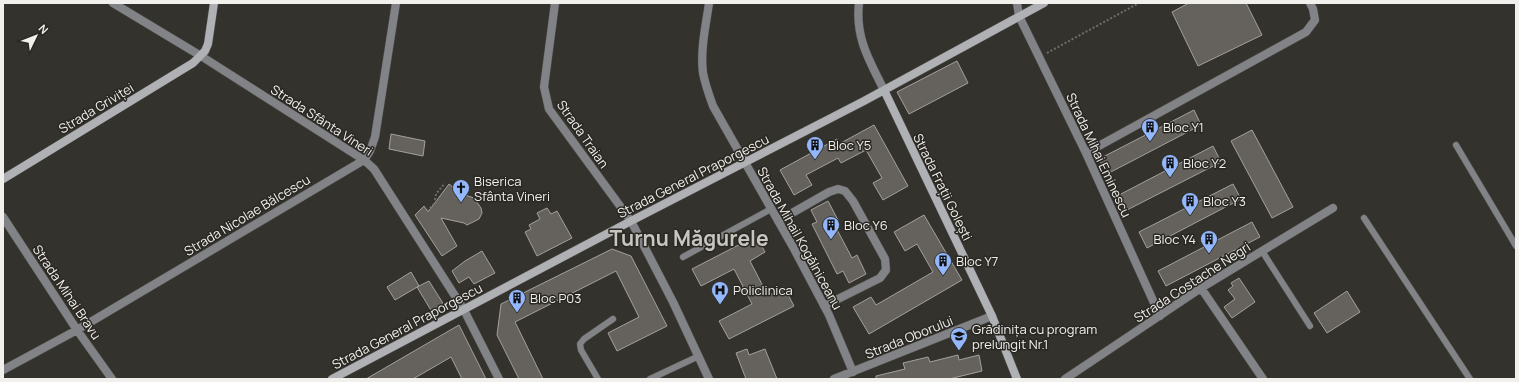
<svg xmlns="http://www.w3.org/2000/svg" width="1519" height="382" viewBox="0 0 1519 382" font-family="Manrope,sans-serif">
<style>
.building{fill:#65625d;stroke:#a3a19b}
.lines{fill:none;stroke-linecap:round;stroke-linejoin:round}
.service-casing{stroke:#52504c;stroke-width:7}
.minor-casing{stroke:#52504c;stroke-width:9}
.tertiary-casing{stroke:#52504c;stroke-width:9}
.secondary-casing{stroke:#52504c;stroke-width:9}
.path{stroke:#706e6a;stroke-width:2;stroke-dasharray:2 2;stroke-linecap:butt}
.service{stroke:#828386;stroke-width:6}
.minor{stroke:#828386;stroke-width:8}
.tertiary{stroke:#828386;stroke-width:8}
.secondary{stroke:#afb1b5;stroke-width:8}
.labels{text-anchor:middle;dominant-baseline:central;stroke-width:3;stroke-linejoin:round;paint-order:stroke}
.street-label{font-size:13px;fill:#f2f0ed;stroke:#2a2823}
.poi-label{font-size:13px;fill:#f2f0ed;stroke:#2a2823;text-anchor:start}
.town-label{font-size:21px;font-weight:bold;fill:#c8c6bf;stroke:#2a2823}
</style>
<rect width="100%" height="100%" fill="#34322d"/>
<path class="building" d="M1189,3H1246L1262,35L1198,66L1172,12Z
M957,61L968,83L909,114L897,92Z
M1194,110L1201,125L1107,174L1099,159Z
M874,125L908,186L883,200L873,183L882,178L866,150L841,163L838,158L806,175L812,185L794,195L780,170L837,139L839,144Z
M1252,130L1293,207L1272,218L1231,141Z
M391,134L425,141L423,156L389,149Z
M1213,146L1221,162L1127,210L1119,195Z
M449,184L453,187L454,185L465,195L474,198L481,208L482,213L479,219L467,225L464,223L441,218L457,246L442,256L415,215L424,206L428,212Z
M1233,184L1241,199L1147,248L1139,232Z
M828,201L838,220L833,222L852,258L857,255L866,274L849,283L843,271L837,274L812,224L817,222L811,210Z
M547,208L551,214L557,211L572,238L537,256L525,232L531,229L529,225L540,219L537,213Z
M924,215L962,280L869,334L853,307L871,297L876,305L933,272L917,244L905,251L894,232Z
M1252,222L1260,237L1166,286L1158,271Z
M756,236L765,252L750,261L768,296L784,287L794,306L729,339L719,321L752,304L734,269L701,286L692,269Z
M612,249L631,256L667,326L617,351L608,333L639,317L616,271L515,322L543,379H519L497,335L501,304Z
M482,251L495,273L474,284L469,277L459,283L452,271L465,261Z
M411,272L419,286L395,300L387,287Z
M1239,278L1255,302L1232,318L1224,307L1235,299L1228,290L1233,286L1231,283Z
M429,281L444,305L432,312L417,287Z
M1347,291L1360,312L1327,333L1314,313Z
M459,325L486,379H462L451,357L413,379H366Z
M747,349L749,355L765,349L777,379H746L736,353Z
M958,355L959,360L979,355L982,371L949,379H876V376L905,369L903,363L928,357L930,362Z"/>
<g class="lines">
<defs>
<path id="service" d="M1456,145L1516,246
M1364,218L1470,379
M1262,251L1310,326
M683,257L771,209
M598,379L581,350L580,344L584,339L613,319
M650,379L699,356"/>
<path id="minor" d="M555,3L544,87L549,109L631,221
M709,3C706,25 700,50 703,73C705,84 709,95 713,106L793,247L829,315L853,372
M859,3C855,37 869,60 884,90
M1017,3L1019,16L1086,153L1160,316
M1086,153L1306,32L1315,20L1313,9L1310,3
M3,217L77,330L112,379
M778,221L829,192L838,189L845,191L853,201L885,259L886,270L880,278L824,306
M1201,288L1263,379
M3,370L77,330L364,160L370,151L375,137L396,3
M834,379L992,316
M1065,379L1201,288L1333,208"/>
<path id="tertiary" d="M113,3L201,56L364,160L374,169L464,310L499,379
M631,221L673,302L709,379"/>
<path id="secondary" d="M884,90L992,316L1017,379
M3,179L193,63L205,51L208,44L214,3
M332,379L631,221L864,101L1044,3"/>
</defs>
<use href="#service" class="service-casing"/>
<use href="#minor" class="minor-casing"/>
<use href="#tertiary" class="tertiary-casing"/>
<use href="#secondary" class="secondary-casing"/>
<path class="path" d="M1047,53L1139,3
M427,211L437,201L435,199L436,194L445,183"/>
<use href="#service" class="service"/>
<use href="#minor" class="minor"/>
<use href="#tertiary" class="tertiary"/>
<use href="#secondary" class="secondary"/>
</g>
<defs>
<symbol id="building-pin" viewBox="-11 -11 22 30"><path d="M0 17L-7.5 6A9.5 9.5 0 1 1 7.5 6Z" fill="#93b7fd" stroke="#2a2823"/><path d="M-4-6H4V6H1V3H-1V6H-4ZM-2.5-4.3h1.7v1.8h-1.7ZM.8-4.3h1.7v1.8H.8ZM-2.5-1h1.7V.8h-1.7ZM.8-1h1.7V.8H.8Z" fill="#111"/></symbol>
<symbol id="church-pin" viewBox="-11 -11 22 30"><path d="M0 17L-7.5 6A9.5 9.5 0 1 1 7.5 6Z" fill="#93b7fd" stroke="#2a2823"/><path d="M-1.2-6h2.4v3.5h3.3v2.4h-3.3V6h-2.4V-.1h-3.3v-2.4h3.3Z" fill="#111"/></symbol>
<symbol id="hospital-pin" viewBox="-11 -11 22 30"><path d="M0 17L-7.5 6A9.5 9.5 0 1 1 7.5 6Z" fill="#93b7fd" stroke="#2a2823"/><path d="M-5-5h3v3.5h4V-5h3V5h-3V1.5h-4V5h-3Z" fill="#111"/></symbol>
<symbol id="school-pin" viewBox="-11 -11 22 30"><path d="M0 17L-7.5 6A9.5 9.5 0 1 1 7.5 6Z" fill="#93b7fd" stroke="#2a2823"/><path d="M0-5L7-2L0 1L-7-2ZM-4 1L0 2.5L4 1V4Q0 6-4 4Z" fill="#111"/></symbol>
</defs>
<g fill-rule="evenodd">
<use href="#building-pin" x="1140" y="117" width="20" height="27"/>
<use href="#building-pin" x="805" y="135" width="20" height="27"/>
<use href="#building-pin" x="1160" y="153" width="20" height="27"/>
<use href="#church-pin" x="451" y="178" width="20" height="27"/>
<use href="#building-pin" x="1180" y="191" width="20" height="27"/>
<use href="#building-pin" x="821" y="215" width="20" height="27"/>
<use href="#building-pin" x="1199" y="229" width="20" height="27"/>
<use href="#building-pin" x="933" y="251" width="20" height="27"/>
<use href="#hospital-pin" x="710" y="280" width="20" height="27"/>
<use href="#building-pin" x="507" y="288" width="20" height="27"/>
<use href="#school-pin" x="949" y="326" width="20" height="27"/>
</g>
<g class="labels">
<g class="street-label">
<text transform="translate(96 108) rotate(-31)">Strada Griviței</text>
<text transform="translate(322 120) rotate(33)">Strada Sfânta Vineri</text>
<text transform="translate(583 134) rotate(55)">Strada Traian</text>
<text transform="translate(1099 155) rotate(65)">Strada Mihai Eminescu</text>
<text transform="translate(693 176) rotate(-27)">Strada General Praporgescu</text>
<text transform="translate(943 187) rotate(64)">Strada Frații Golești</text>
<text transform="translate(247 215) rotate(-31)">Strada Nicolae Bălcescu</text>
<text transform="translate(800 238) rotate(61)">Strada Mihail Kogălniceanu</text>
<text transform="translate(1192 282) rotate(-33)">Strada Costache Negri</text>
<text transform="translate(67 292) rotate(56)">Strada Mihai Bravu</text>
<text transform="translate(407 326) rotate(-28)">Strada General Praporgescu</text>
<text transform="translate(909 337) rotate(-22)">Strada Oborului</text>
</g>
<g class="poi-label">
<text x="1163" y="127">Bloc Y1</text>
<text x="828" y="145">Bloc Y5</text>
<text x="1183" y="163">Bloc Y2</text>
<text x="474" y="181">Biserica<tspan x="474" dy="15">Sfânta Vineri</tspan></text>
<text x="1203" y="201">Bloc Y3</text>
<text x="844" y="225">Bloc Y6</text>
<text x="1196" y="239" text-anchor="end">Bloc Y4</text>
<text x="956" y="261">Bloc Y7</text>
<text x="733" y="290">Policlinica</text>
<text x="530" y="298">Bloc P03</text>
<text x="972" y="329">Grădinița cu program<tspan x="972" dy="15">prelungit Nr.1</tspan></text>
</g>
<g class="town-label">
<text x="689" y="238">Turnu Măgurele</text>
</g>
</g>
<rect width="1519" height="382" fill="none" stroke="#f2f0ed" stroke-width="8"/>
<g transform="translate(36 36) rotate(47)" stroke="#2a2823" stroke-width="3" paint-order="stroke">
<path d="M0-3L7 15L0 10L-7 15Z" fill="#f2f0ed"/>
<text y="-6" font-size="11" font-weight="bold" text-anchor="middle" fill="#f2f0ed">N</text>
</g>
</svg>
